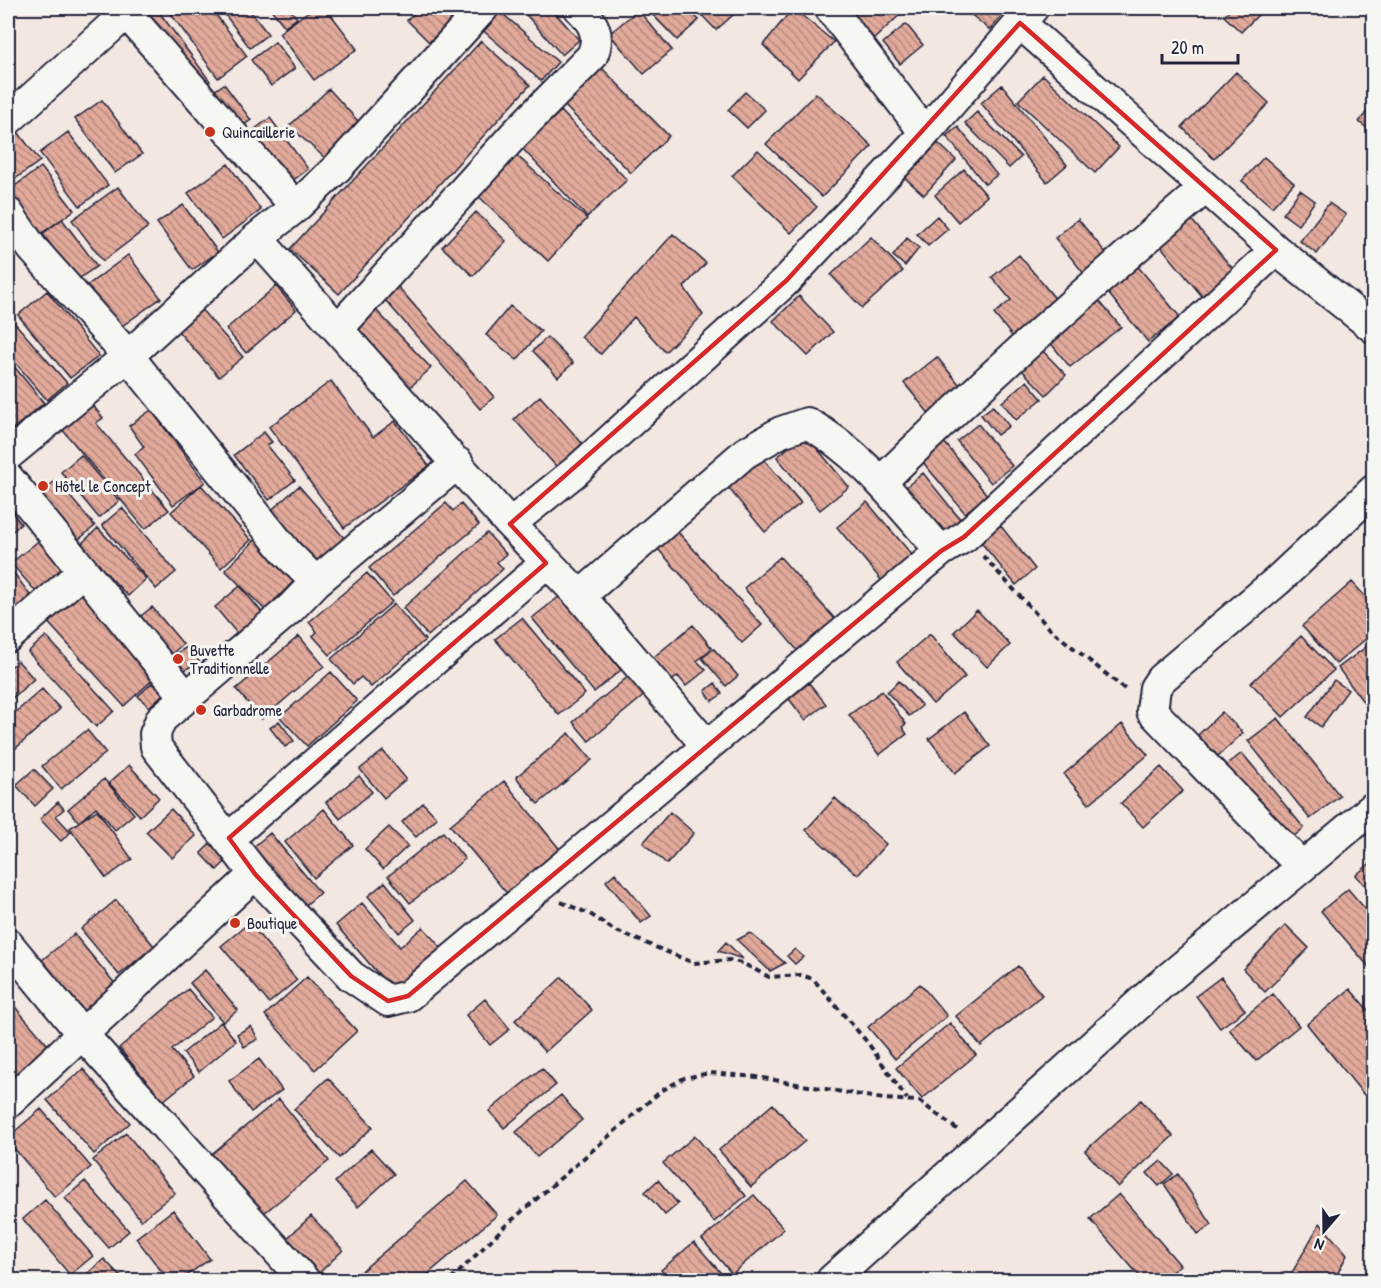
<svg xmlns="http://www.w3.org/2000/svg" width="1381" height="1288" viewBox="0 0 1381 1288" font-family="'Patrick Hand',sans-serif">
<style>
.building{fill:url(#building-back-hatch);stroke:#22223b;stroke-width:1.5}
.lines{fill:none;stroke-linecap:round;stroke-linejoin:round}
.minor-casing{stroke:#22223b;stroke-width:34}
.path{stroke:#22223b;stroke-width:4;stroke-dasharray:6 4.5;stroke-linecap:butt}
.minor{stroke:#f6f6f2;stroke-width:30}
.marked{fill:none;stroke:#d62828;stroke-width:4.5;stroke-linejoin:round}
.poi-dot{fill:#c8321e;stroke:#f6f6f2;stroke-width:2}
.labels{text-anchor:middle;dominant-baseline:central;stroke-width:6;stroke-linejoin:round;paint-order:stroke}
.poi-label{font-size:16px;fill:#22223b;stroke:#f6f6f2;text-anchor:start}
</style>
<defs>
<pattern id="building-back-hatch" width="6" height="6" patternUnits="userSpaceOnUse" patternTransform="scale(1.5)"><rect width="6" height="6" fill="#e2aa9b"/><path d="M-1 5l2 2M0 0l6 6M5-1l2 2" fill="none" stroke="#b78a80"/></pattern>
</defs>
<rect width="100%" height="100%" fill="#f2e7e1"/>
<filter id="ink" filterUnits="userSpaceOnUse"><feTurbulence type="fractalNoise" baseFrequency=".0167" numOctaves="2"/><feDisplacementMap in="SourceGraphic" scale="12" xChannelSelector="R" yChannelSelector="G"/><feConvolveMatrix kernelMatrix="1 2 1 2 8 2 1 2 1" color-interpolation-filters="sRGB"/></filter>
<g filter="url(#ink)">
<path class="building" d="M172,8H211L247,56L218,78L168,10Z
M220,8H248L268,34L250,48Z
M270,8H289L297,18L285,27Z
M313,8H326L357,49L314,80L279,33Z
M420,8H443L454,18L429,42L407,20Z
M496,8L558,62L541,81L479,27Z
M520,8H551L579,40L562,55Z
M646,8H687L699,20L677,40Z
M695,8H741L716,30Z
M793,8L834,42L798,79L763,45Z
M841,8H907L873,40Z
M963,8H1005L1007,10L990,30Z
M1232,8H1265L1241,32L1224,16Z
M157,9L210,81L197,91L144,19Z
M638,10L672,50L644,74L609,34Z
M906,24L923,45L900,64L883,43Z
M481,41L530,85L339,294L290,249Z
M275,42L295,68L271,86L251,60Z
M598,64L669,136L631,173L560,101Z
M1236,72L1269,103L1214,159L1182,127Z
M1043,75L1119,147L1095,173L1018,101Z
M224,84L251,120L237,130L210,94Z
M1002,85L1067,165L1047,182L981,103Z
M329,89L367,131L334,166L289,126Z
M745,92L765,110L747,128L728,110Z
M816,93L872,146L822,197L766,144Z
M102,100L142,154L115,173L75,119Z
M1368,110L1374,114V133L1359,122Z
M561,111L627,180L587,217L522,148Z
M977,112L1021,157L1009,168L965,123Z
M270,118L308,169L283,188L244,137Z
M958,127L997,175L985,184L946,136Z
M18,132L40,161L8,184V139Z
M68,132L108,185L80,206L40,153Z
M938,143L956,160L924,195L905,178Z
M758,150L817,207L791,233L732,176Z
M512,151L587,219L548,261L474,192Z
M1264,157L1294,183L1272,207L1242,181Z
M228,164L261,210L222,239L188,193Z
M41,167L74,210L41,235L8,191Z
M964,169L987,196L958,222L935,195Z
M118,187L148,227L103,261L72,220Z
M1300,190L1315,201L1298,225L1283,214Z
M1329,203L1346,215L1317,254L1300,241Z
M183,205L218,252L192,270L157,223Z
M476,212L506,241L473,276L442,247Z
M937,216L948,229L928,246L917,234Z
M1190,218L1238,275L1206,301L1159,244Z
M62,219L97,266L77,280L42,233Z
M1078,219L1110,258L1086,276L1055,238Z
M673,234L706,263L684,287L703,315L665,352L634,317L601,354L581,337Z
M871,237L903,271L862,308L831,275Z
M907,238L919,248L905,266L893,256Z
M128,255L161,298L115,331L84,288Z
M1019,255L1058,302L1017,342L994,314L1011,300L992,277Z
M1135,263L1180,317L1148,342L1104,288Z
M394,282L494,397L480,409L380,294Z
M276,286L296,310L246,353L226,329Z
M1374,290V311L1363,304Z
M47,291L99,356L70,378L18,315Z
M799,296L833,332L808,356L773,321Z
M1095,296L1121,327L1070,367L1045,336Z
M8,300L15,310L8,315Z
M510,306L541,331L517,360L486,335Z
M199,307L243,357L219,377L175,328Z
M375,309L431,368L406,391L350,332Z
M13,321L67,383L47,400L8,354V326Z
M547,337L573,363L558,377L533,351Z
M1039,347L1066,375L1046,395L1019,367Z
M937,357L963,389L931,416L904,383Z
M8,359L44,403L8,433Z
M331,381L373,437L395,421L429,466L344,528L269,427Z
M1027,381L1042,399L1016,420L1002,402Z
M540,396L589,451L563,474L514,419Z
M87,398L103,418L96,423L169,510L145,529L57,423Z
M993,406L1009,426L997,435L981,415Z
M151,410L205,482L173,505L135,454L144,447L129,426Z
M978,424L1012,466L991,483L957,441Z
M264,432L272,442L267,445L295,480L269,500L234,455Z
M805,434L849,487L820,510L777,457Z
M944,442L987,495L965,513L922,461Z
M81,455L119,501L99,518L61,472Z
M761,456L801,503L765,532L726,485Z
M923,473L960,519L938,538L900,492Z
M56,480L95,526L78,540L39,494Z
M201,485L251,540L221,568L171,512Z
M299,486L344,538L314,565L268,513Z
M867,502L913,556L882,581L837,527Z
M446,503L453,511L461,504L479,525L393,596L369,568Z
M8,507L21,524L8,535Z
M122,508L176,572L156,589L102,525Z
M1000,525L1035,569L1016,585L980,541Z
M98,528L146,579L128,596L80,545Z
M678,532L762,625L742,643L658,549Z
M487,533L506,554L497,562L503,569L428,636L403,608Z
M257,538L297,578L265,610L225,570Z
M41,539L67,569L38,594L11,563Z
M780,557L835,619L798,651L744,588Z
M8,565L33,599L8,618Z
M367,573L392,602L330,655L313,636L317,632L309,622Z
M1352,582L1374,606V632L1336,664L1302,626Z
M240,586L265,616L240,637L215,607Z
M81,587L160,673L124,706L45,619Z
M560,596L621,670L594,692L532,618Z
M394,604L425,640L371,687L361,677L353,684L331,659Z
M152,607L183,644L167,658L136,620Z
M977,610L1010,645L987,667L954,632Z
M522,618L585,694L559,715L495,639Z
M693,625L712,648L697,661L706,670L686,686L678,676L669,683L650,660Z
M930,634L965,677L933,704L897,662Z
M46,636L114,711L96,727L28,652Z
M299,636L324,666L262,719L236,689Z
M1301,636L1334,670L1283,717L1251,683Z
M1374,641V703L1367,707L1338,668Z
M189,646L199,661L182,672L172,656Z
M714,649L738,676L726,686L702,658Z
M18,661L34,679L8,702V669Z
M331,672L357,701L307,746L280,717Z
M630,675L646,694L589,741L573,722Z
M1334,680L1348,690L1321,727L1307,717Z
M899,681L922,706L909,716L887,692Z
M152,683L163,694L149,707L138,696Z
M715,683L722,694L712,701L705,691Z
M809,683L826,704L805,720L789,699Z
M42,689L60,709L8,755V719Z
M882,691L906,724L902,727L907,734L879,755L849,715Z
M964,712L990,746L955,773L929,739Z
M1222,712L1243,733L1218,756L1198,735Z
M1278,718L1340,796L1310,819L1248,741Z
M279,721L294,741L285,747L270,728Z
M1122,724L1148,755L1089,804L1064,774Z
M87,730L106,753L61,789L42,766Z
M569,733L592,760L538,804L516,777Z
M383,751L406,779L384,798L360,769Z
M1242,753L1304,828L1288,841L1225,766Z
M129,765L159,798L140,816L109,783Z
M1161,767L1183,791L1143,827L1121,803Z
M34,769L53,789L35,806L16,785Z
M359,776L372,792L340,819L326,802Z
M104,779L134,814L115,830L96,807L79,822L68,809Z
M504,781L562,852L509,896L450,825Z
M835,798L886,844L858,875L806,830Z
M58,802L64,809L56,816L71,832L61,841L40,819Z
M423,803L437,818L416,837L402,822Z
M171,809L196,836L172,858L146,832Z
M324,809L353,845L314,878L285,842Z
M97,810L132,859L106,878L70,828Z
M670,812L694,833L667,864L643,843Z
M389,827L408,846L383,869L365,849Z
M443,832L465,859L410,903L388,876Z
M270,833L320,893L301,909L251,849Z
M211,843L227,860L217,870L201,853Z
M1374,860V896L1356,875Z
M615,873L651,916L641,923L606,881Z
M385,882L415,920L399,933L368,896Z
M1348,889L1374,919V973L1321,911Z
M116,900L154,946L119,975L81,929Z
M362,903L400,947L423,927L442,949L393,991L336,925Z
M249,923L297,980L269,1003L221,946Z
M1286,925L1309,948L1265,992L1243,969Z
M750,933L785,963L770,971L737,940Z
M74,934L116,985L84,1011L42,960Z
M726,942L743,959L718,951Z
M795,949L803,957L795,964L787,956Z
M1018,966L1042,995L981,1046L956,1016Z
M205,970L238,1010L223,1022L190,983Z
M307,977L357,1031L315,1070L265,1015Z
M562,977L592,1010L545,1052L515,1020Z
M1221,977L1245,1010L1220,1028L1196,996Z
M920,984L947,1016L895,1059L868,1027Z
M188,989L212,1017L172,1050L194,1076L163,1101L119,1048Z
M1350,989L1374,1017V1088L1364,1095L1307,1024Z
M1273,994L1299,1026L1256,1061L1229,1029Z
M485,999L510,1029L490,1045L466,1015Z
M9,1000L53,1051L8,1090V1001Z
M221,1022L236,1041L199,1072L183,1053Z
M950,1023L976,1055L922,1099L896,1068Z
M251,1026L258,1039L244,1047L237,1034Z
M259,1059L282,1090L251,1112L229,1081Z
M542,1068L556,1085L504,1128L489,1111Z
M83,1069L130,1123L94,1154L47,1100Z
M328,1078L373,1127L339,1158L294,1109Z
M561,1095L582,1120L537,1157L516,1132Z
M279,1099L329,1161L259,1217L209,1156Z
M1141,1100L1173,1136L1118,1187L1085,1151Z
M773,1104L805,1141L751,1187L719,1150Z
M41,1109L91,1167L55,1197L8,1141V1137Z
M126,1133L175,1193L141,1220L93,1160Z
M695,1136L746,1196L714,1222L663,1163Z
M371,1149L394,1174L358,1207L335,1182Z
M1161,1161L1173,1174L1159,1186L1147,1173Z
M1178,1174L1212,1225L1198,1234L1164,1184Z
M658,1180L678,1204L665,1215L645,1192Z
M85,1181L129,1231L109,1248L65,1198Z
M467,1181L497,1215L421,1280H351Z
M1119,1194L1180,1265L1162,1280H1143L1090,1219Z
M754,1195L784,1229L732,1274L702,1239Z
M45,1200L93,1256L70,1275L23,1219Z
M173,1210L210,1259L180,1280H168L136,1238Z
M311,1216L343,1250L315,1277L282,1243Z
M1320,1223L1347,1255L1334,1280H1288Z
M694,1242L727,1280H670L661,1270Z
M104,1259L124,1280H80Z"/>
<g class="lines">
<defs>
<path id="minor" d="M122,8L296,207
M830,8L925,133
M1020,23L1276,250L1374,328
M8,120L132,8
M8,213L32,248L128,356L287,553L316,582L291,608L161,719L155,734L156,747L255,874L351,976L388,1001L408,996L941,551L964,537L1276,250
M257,238L510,524L580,596L707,746
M338,329L515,134L592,56C601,36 594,23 579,8
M8,455L128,356L257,238L296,207L337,168L483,8
M8,478L185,696
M881,482C985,379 1094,283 1205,188
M510,524L576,471L787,280L925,133L1033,8
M316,582L458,463
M580,596L745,453L781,432L807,423C862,453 900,505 941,551
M8,637L82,572
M229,838L546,563
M1301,866L1152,711L1155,688L1161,679L1277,581L1374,490
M8,944L83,1035L304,1280
M8,1103L255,874
M832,1280L1159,986L1374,807"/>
</defs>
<use href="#minor" class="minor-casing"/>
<path class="path" d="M983,556L1050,629L1126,690
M561,902L590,914L614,930L694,963L729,960L742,963L769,977L801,975L813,979L868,1043L907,1099
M451,1280L504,1227L661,1091L684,1078L710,1073L757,1077L883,1099L919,1101L958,1130"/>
<use href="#minor" class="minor"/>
</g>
</g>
<path class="marked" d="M1020,23L1276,250L964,537L941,551L408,996L388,1001L351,976L255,874L229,838L546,563L510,524L787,280Z"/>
<g class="poi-dot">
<circle cx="210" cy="132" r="6"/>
<circle cx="43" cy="486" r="6"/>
<circle cx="178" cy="659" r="6"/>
<circle cx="201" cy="710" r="6"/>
<circle cx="235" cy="923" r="6"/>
</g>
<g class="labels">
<g class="poi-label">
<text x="222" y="132">Quincaillerie</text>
<text x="55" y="486">Hôtel le Concept</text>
<text x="190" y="650">Buvette<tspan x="190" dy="18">Traditionnelle</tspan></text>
<text x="213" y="710">Garbadrome</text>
<text x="247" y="923">Boutique</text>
</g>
</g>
<rect width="1381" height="1288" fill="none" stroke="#f6f6f2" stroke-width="30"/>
<rect x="15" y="15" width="1351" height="1258" fill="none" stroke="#22223b" stroke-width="2" filter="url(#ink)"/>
<g transform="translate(1324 1231) rotate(200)" stroke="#f6f6f2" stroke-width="4.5" paint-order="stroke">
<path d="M0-4.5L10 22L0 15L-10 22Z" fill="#22223b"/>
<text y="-9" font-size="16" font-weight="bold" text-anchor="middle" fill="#22223b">N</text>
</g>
<path d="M1162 54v9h76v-9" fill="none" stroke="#22223b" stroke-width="3"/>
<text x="1171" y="54" font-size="18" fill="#22223b" stroke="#f6f6f2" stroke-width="4.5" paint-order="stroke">20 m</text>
</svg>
